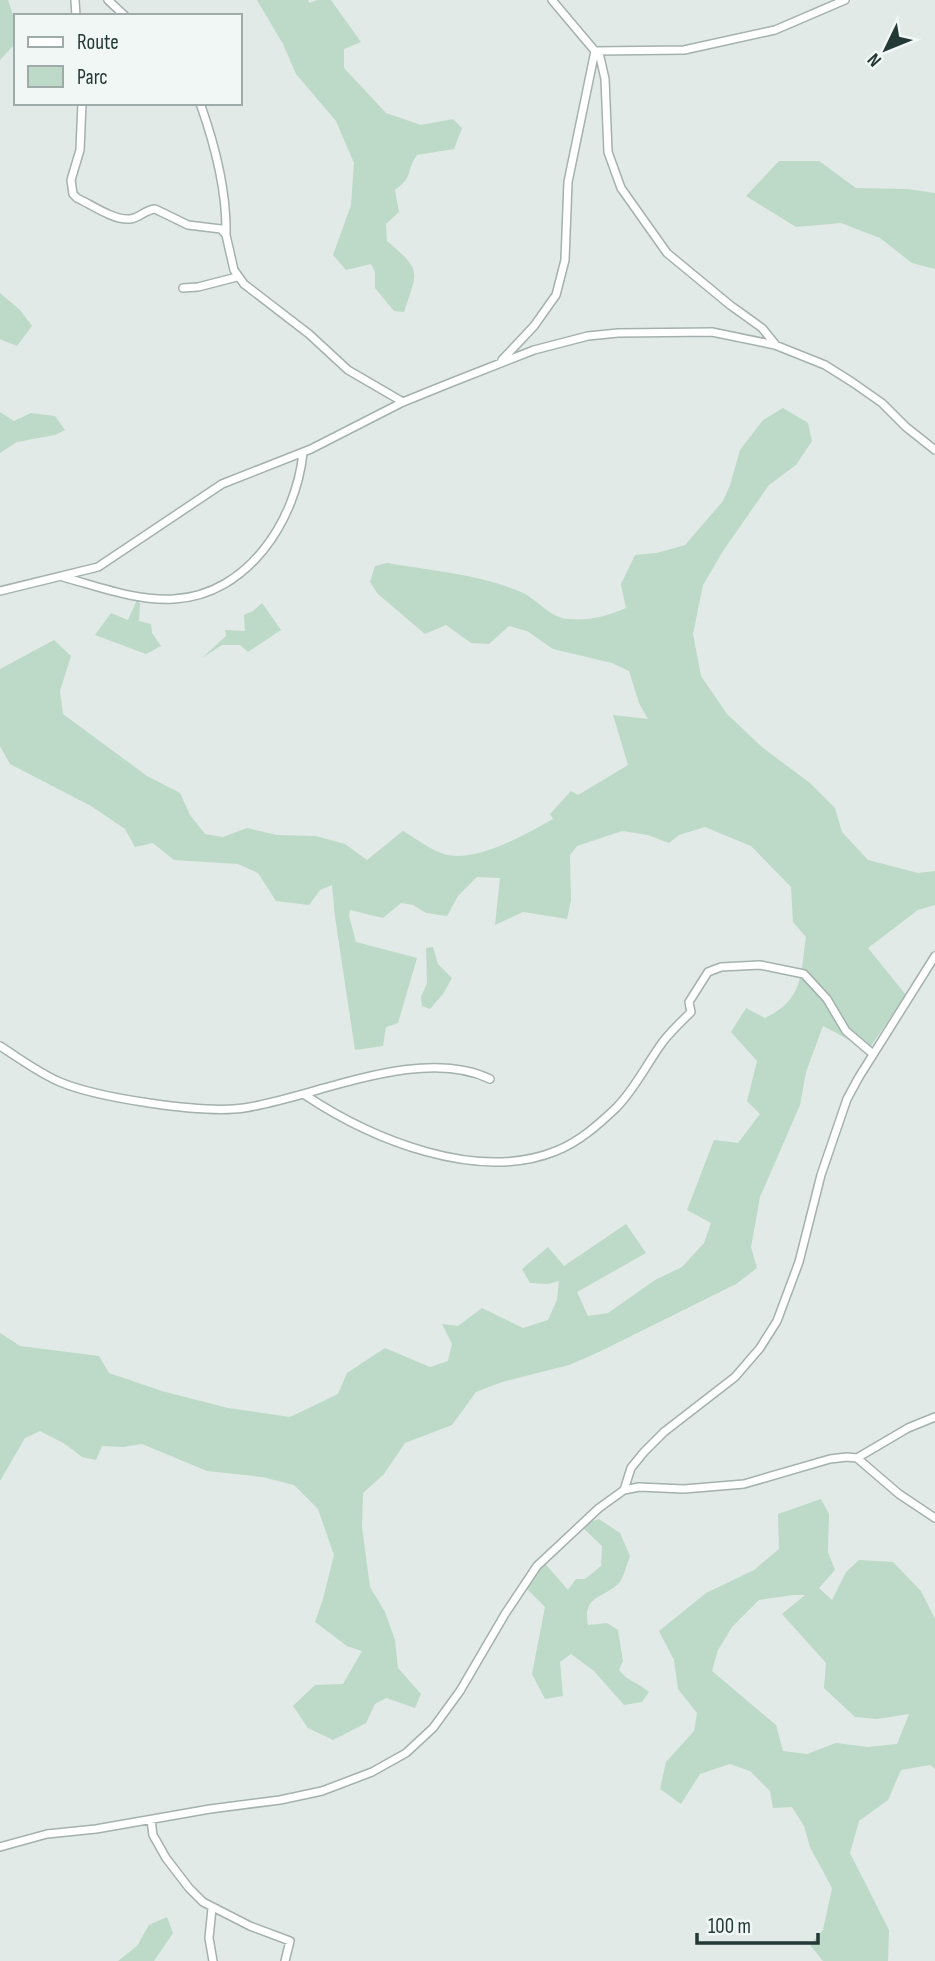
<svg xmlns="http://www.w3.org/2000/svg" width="935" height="1961" viewBox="0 0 935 1961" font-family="'Sofia Sans Condensed',sans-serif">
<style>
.green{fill:#bcdac7;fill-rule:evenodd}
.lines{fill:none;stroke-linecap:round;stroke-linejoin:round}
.street-casing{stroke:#a4b1ae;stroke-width:10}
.street{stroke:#fff;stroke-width:7}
</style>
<rect width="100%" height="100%" fill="#e1eae7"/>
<path class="green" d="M0,0H8L16,24V43L0,60Z
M257,0H308L309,3L318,0H331L361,42L344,49V68L386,113L421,125L453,119L462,128L454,149L417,155C405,172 415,175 395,190L399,212L386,224L387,241C422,271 418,270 404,312L394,311L375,288V272L371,264L346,270L333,255L351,205L354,163L336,121L296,74L283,44Z
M779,161H819L856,188L907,189L935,193V269L912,263L880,238L841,223L796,227L746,196Z
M0,293L20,310L32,326L17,346L0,339Z
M783,408L808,423L812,441L796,465L769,485L723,551L703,585L693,634L701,676L727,714L763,748L810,783L835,808L842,832L868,860L918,873L935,871V905L918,910L868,948L906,995L868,1050L823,1026L806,1072L800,1105L760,1197L751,1247L757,1268L736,1284L601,1351L569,1365L502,1382L476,1392L452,1425L405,1443L384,1474L363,1493L362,1527L370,1587L385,1612L395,1640L398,1668L421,1694L415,1708L386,1698L375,1704L366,1723L333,1740L308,1728L293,1706L315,1685L343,1684L362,1651L347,1646L315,1622L323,1599L334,1555L318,1509L294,1485L262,1477L207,1471L142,1444L123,1447L102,1446L96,1460L82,1457L65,1444L40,1431L25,1438L0,1481V1333L20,1346L99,1356L109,1373L162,1391L228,1408L290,1417L338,1394L347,1373L385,1348L430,1367L448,1361L452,1344L442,1324L458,1326L482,1308L523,1328L548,1320L557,1300L559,1281L548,1284L530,1283L522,1269L548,1247L564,1266L626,1224L646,1253L577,1292L588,1316L608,1313L655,1280L682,1267L704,1243L711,1223L687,1210L714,1140L738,1143L760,1114L747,1101L757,1061L731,1032L746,1008L765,1018C804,999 800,976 806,937L793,922L791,887L751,846L705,827L679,835L669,843L648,835L622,831L577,846L570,855L571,900L567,919L523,912L495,925L500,878L477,877L458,896L447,916L426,913L413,905L401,903L383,918L350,910L349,916L356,942L417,958L398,1023L386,1027L383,1046L355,1050L335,917L332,885L320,890L309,905L276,901L258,873L238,864L174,860L153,843L135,847L125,829L91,806L10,764L0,746V669L54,640L71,656L60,691L63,714L147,776L180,793L190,815L205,834L223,837L247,828L277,835L316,836L345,844L367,860L403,831C415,838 428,848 441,853C472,866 526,834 553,819L550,814L571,791L578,795L628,765L613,715L648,719L639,703L629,671L612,663L553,649L527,631L509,626L489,644L471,643L446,625L425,634L378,594L370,582L375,566L387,563C432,571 481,574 523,593C539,601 550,618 569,619C590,621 607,616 626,608L621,584L635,555L657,553L685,545L723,501L730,485L740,450L763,420Z
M0,412L14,421L31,413L55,416L65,430L55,435L17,442L0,453Z
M137,600L140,604L139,621L151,624L152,633L161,646L146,654L95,635L111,613L128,620Z
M262,603L281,630L248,652L240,645H222L202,658L226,636L225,630L245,631L244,615L253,611Z
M433,947L438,964L452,978L443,994L430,1009L422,1006L421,997L427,983L426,948Z
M821,1499L829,1514L828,1552L835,1570L819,1588L832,1600L846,1572L859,1560L893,1562L921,1591L935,1619V1769L930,1765L901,1770L888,1800L859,1821L850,1853L889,1930L888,1961H823L810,1945L823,1930L832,1888L810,1847L804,1826L792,1807L773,1808L770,1791L750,1771L730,1764L700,1774L681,1804L660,1789L666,1762L694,1731L697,1713L678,1689L674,1660L659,1631L706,1593L754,1570L779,1549L778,1514ZM793,1595H805L782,1614L826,1663L824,1688L855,1717L877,1719L909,1714L897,1744L868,1747L836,1743L807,1754L783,1751L776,1725L712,1671L718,1650L732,1627L759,1600Z
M599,1519L620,1533L630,1556C627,1564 624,1577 619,1583C603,1599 582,1595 588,1625L607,1623L618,1630L623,1661L619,1670C627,1681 639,1683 649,1692L642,1702L624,1705L594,1671L571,1654L560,1662L563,1696L545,1699L532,1674L545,1607L520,1582L541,1559L568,1590L576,1579H585L601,1566L602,1546L580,1525Z
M167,1917L173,1933L154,1961H118L137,1946L149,1925Z"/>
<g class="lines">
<defs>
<path id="street" d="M75,0L76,16
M108,0L125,16
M552,0L600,57L605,79L608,152L621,188L667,253L730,305L762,328L775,344
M82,103L80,150L71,180L73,194L77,198C92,205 113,220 129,219C139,219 144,210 155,209L188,225L221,229L226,235L234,270L244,284L309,334L348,370L403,402
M200,103C215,145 227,191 226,235
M183,288L198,287L237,277
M502,360L534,326L556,295L565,260L568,182L595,51L684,50L775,30L845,0
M63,577C100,587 136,601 174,599C248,595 296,520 303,453
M0,591L98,567L222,484L311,449L403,402L450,383L534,350L588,336L618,333L712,332L775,345L825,365L852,382L882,403L906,427L935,450
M0,1046C19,1058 39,1073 60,1082C98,1098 203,1114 244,1108C316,1097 421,1045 490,1079
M305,1095C371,1139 477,1183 556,1151C579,1142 598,1125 616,1108C635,1089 646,1065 662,1043C670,1032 681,1022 691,1012L689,1002L708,972L721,967L760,965L804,974L827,999L846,1031L873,1054
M857,1458L908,1428L935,1417
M624,1490L631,1468L644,1452L664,1432L735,1377L760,1348L777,1321L799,1262L821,1175L847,1099L859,1077L935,956
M151,1820L153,1835L166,1858L189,1888L203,1902L250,1926L290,1941L285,1961
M0,1847L47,1834L96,1829L210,1809L280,1800L322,1791L372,1772L406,1753L433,1728L460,1691L505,1614L537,1566L599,1508L624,1490L639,1487L684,1489L744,1484L830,1459L847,1457L857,1458L899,1494L935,1518
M212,1908L209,1938L213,1961"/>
</defs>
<use href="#street" class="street-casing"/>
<use href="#street" class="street"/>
</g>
<rect x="14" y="14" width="228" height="91" fill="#f1f7f5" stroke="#9faba9" stroke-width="2"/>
<rect x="28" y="37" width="35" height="10" fill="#ffffff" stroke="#9faba9" stroke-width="2"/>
<text x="77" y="49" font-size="21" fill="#233936">Route</text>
<rect x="28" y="66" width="35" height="21" fill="#bcdac7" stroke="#9faba9" stroke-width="2"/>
<text x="77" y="84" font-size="21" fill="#233936">Parc</text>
<g transform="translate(886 49) rotate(227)" stroke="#f1f7f5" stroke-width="5" paint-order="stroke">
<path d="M0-5L12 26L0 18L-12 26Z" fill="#233936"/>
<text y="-10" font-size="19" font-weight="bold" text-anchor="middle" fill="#233936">N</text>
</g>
<path d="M697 1933v10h121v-10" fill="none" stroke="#233936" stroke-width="3.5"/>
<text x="708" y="1933" font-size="21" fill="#233936" stroke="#f1f7f5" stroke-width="5" paint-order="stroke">100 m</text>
</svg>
